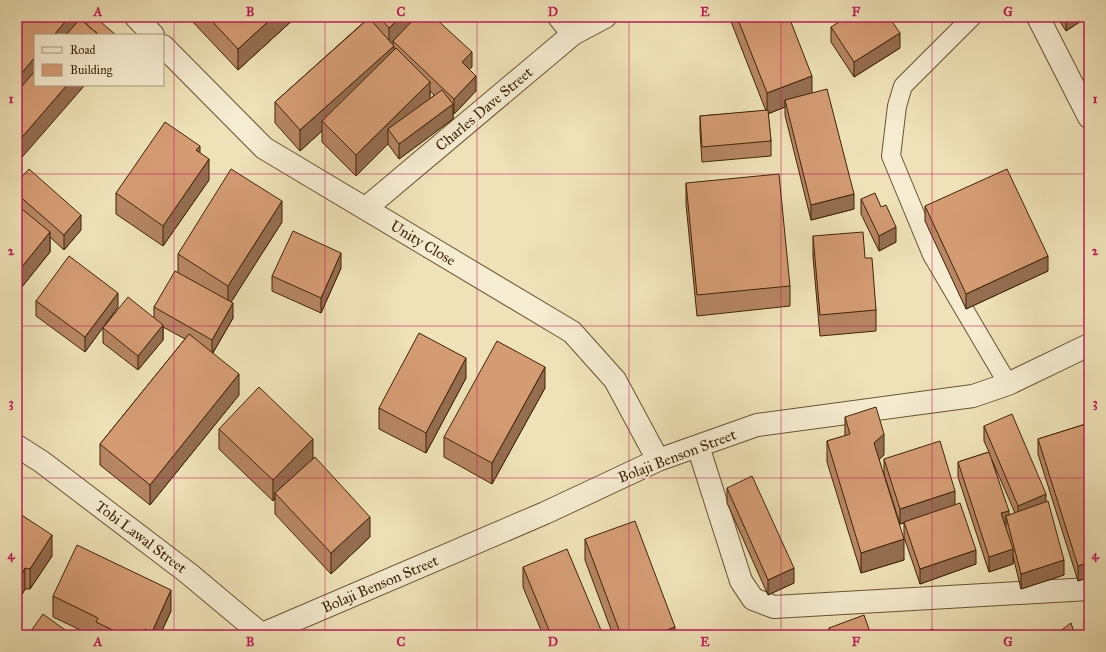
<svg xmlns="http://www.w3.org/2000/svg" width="1106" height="652" viewBox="0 0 1106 652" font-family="'IM FELL Great Primer',serif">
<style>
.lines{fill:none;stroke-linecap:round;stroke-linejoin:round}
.service-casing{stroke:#6a5431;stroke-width:20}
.minor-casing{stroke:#6a5431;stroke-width:24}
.service{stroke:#f5ecd1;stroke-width:18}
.minor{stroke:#f5ecd1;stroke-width:22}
.wall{fill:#b78664;stroke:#3e2504;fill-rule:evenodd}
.shaded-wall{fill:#956d51;stroke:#3e2504}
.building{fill:#d59c74;stroke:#3e2504}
.grid{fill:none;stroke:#c2185b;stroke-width:1;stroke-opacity:0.55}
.labels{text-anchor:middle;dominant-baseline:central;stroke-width:4;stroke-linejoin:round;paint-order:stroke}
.street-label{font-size:15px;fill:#3e2504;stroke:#f5ecd1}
.neatline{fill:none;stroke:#c2185b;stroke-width:1.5}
.grid-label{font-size:13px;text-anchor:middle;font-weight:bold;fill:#c2185b}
</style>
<rect width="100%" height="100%" fill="#efe2b8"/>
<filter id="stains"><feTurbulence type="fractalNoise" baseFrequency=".005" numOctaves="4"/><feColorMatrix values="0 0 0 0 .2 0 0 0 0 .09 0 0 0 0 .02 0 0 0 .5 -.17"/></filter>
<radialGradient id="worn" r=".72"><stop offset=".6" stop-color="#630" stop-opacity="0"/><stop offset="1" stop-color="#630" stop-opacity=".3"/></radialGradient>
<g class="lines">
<defs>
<path id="service" d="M972,17L903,86L897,106L891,156L932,255L1008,384"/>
<path id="minor" d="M136,17L153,35
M559,17L573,34
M1038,17L1089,117
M163,46L264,148L572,332L615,380L658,460
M366,208L573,34L605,17
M17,446L42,462L188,573L261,634
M698,446L741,581L753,599L774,607L1089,589
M260,635L545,513L658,460L757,425L973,396L1008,384L1089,345"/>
</defs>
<use href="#service" class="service-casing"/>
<use href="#minor" class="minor-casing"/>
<use href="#service" class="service"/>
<use href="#minor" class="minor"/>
</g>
<path class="wall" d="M191,17H296L238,70L191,20Z
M359,17H434L472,67L469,70L476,91L454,114L453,113V119L399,159L388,144L356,176L322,142V131L300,151L275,123V102L364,22ZM430,91L434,95L430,99Z
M730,17H789L812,93L854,209L811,220L785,115V107L768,114L771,141V156L702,162L700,131V116L766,111L730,19Z
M1057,17H1087L1066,31Z
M831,27L900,48L854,77L831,42Z
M1088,62H1089V78L1088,77Z
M209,180L163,246L116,214V193Z
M17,182L81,230L64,250L50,237V252L17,293Z
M686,183L790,286V306L697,316L686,204Z
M861,199L896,242L879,251L861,214Z
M925,206L1048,271L966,309L925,221Z
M282,222L231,302L233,318L213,353L239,395L150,505L100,465V444L185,339L163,327V340L138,370L103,343V328L154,318V307L178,272V254Z
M813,236L865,258L876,310V331L820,336L813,257Z
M341,268L321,313L272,291V276Z
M36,301L118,307L85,352L36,316Z
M466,378L426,453L379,429V408Z
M545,388L492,484L444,457V437Z
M845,417L884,455L879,459L904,560L861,573L827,462V441L845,436Z
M1089,423V577L1078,581L1038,454V439Z
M984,426L1046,502L1064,575L1021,589L1013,556V564L989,572L958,477V462L989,452L984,441ZM992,460L1015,513L1009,515Z
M219,429L313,458L370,537L331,574L275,514V498L273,501L219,449Z
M884,459L955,504L976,564L920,584L904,537V523L900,524L884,474Z
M727,488L794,583L768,595L727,503Z
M17,512L52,556L30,589H25L19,600L17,599Z
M585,539L675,635H613L585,560Z
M523,567L603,635H543L523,587Z
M53,596L171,611L160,635H91L53,617Z
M829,628L871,635H829Z"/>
<path class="shaded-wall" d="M69,17H76V30L71,35H54Z
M273,17H296L238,70V49Z
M401,17H422L393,41V45L389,49V28Z
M1066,17H1087L1066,31Z
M900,33V48L854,77V62Z
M394,46V66L322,121V131L300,151V130Z
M472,52V67L462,77V62Z
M35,57V78L17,99V79Z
M476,76V91L454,114V99Z
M812,76V97L785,100V107L767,114V93Z
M430,82V103L388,129V144L356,176V155Z
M67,85H85L17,163V143Z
M453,104V119L399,159V144Z
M200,146V167L196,150Z
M209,159V180L163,246V226Z
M854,194V209L811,220V205Z
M282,201V222L228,307V286Z
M81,215V230L64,250V235Z
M896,227V242L879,251V236Z
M50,232V252L17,293V273Z
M341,253V268L321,313V298Z
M1048,256V271L966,309V294Z
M118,293V307L85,352V337Z
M233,303V318L212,354V340Z
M163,325V340L138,370V356Z
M466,358V378L426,453V433Z
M545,367V388L492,484V463Z
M239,374V395L150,505V485Z
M884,434V455L874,464V443Z
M313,439V459L275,493V498L273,501V480Z
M955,491V506L900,524V509Z
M1046,494V509L1018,521V506Z
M1009,511V526L1006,516V527L1001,528V513Z
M370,517V537L331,574V553Z
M52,535V556L30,589V569Z
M904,539V560L861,573V553Z
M1013,549V564L989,572V557Z
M976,550V564L920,584V569Z
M1064,560V575L1021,589V574Z
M1089,562V577L1078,581V566Z
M25,568V589L19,600V579Z
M794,568V583L768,595V580Z
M171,590V611L160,635H152V632Z
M675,627V635H653Z
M145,629V635H142Z"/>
<path class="building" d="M24,17H69L54,35H35V57L17,79V25Z
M92,17H95L116,35H99L86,24Z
M208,17H273L238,49Z
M379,17H401L389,28Z
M416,17H434L472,52L462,62L476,76L454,99L393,41Z
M737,17H789L812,76L767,93Z
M847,17H889L900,33L854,62L831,27Z
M369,18L394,46L300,130L275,102Z
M80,19L99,35H66Z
M396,48L430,82L356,155L322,121Z
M35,71V85H67L17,143V92Z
M827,89L854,194L811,205L785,100Z
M442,90L453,104L399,144L388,129Z
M768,110L771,141L702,147L700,116Z
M165,122L200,146L196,150L209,159L163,226L116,193Z
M29,169L81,215L64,235L17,194V182Z
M231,169L282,201L228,286L178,254Z
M1007,169L1048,256L966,294L925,206Z
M779,174L790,286L697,295L686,183Z
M875,193L881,207L886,205L896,227L879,236L861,199Z
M17,205L50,232L17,273Z
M293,231L341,253L321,298L272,276Z
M863,232L865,258H872L876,310L820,315L813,236Z
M69,256L118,293L85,337L36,301Z
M175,271L233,303L212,340L154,307Z
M128,297L163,325L138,356L103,328Z
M419,333L466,358L426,433L379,408Z
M189,334L239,374L150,485L100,444Z
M497,341L545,367L492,463L444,437Z
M259,387L313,439L273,480L219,429Z
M876,407L884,434L874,443L904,539L861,553L827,441L850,434L845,417Z
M1012,414L1046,494L1018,506L984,426Z
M1089,423V562L1078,566L1038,439Z
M940,441L955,491L900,509L884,459Z
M989,452L1009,511L1001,513L1013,549L989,557L958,462Z
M315,457L370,517L331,553L275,493Z
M752,476L794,568L768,580L727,488Z
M1048,501L1064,560L1021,574L1006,516Z
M960,503L976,550L920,569L904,522Z
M17,512L52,535L30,569L25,568L19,579L17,578Z
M635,521L675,627L653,635H621L585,539Z
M77,545L171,590L152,632L145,629L142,635H123L96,622L98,618L53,596Z
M567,549L603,635H551L523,567Z
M43,614L72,635H28Z
M864,615L871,635H832L829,628Z
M1071,623L1075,635H1055Z
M933,629L935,635H915Z"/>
<path class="grid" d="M174,17V635M325,17V635M477,17V635M629,17V635M781,17V635M932,17V635M17,174H1089M17,326H1089M17,478H1089"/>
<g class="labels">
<g class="street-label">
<text transform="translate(484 109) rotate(-40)">Charles Dave Street</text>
<text transform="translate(423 243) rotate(31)">Unity Close</text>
<text transform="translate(677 456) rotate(-21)">Bolaji Benson Street</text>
<text transform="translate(141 537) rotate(37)">Tobi Lawal Street</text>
<text transform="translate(380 584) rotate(-23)">Bolaji Benson Street</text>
</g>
</g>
<rect width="1106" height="652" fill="none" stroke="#efe2b8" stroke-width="44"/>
<rect x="34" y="34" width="130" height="52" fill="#f5ecd1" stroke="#ac9c7f"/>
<rect x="42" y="47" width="20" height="6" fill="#f5ecd1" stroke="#ac9c7f"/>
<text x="70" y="54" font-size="12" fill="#3e2504">Road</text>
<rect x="42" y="64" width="20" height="12" fill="#d59c74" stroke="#ac9c7f"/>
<text x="70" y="74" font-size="12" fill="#3e2504">Building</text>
<rect x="22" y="22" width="1062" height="608" class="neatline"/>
<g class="grid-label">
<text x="98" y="16">A</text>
<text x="250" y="16">B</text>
<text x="401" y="16">C</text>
<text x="553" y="16">D</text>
<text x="705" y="16">E</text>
<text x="856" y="16">F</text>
<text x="1008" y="16">G</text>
<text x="11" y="103">1</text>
<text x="1095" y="103">1</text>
<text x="11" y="255">2</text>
<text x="1095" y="255">2</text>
<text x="11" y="407">3</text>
<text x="1095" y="407">3</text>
<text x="11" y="559">4</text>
<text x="1095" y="559">4</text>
<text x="98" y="646">A</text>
<text x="250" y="646">B</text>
<text x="401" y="646">C</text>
<text x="553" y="646">D</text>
<text x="705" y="646">E</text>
<text x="856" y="646">F</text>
<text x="1008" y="646">G</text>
</g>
<rect width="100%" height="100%" filter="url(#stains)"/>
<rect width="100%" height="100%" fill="url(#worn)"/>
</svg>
